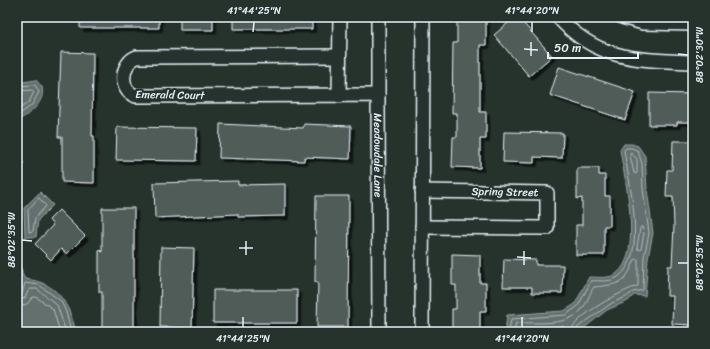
<svg xmlns="http://www.w3.org/2000/svg" width="710" height="349" viewBox="0 0 710 349" font-family="Sriracha,sans-serif">
<style>
.water{fill:#636f6d;stroke:#98a3a5}
.lines{fill:none;stroke-linecap:round;stroke-linejoin:round}
.shore{stroke:#b3bdc0;stroke-width:1}
.stream{stroke:#98a3a5;stroke-width:3.5}
.building{fill:#505c59;stroke:#e8f1f8;filter:url(#shadow)}
.minor-casing{stroke:#e8f1f8;stroke-width:16}
.minor{stroke:#26332d;stroke-width:13}
.ticks{fill:none;stroke:#e8f1f8;stroke-width:1.5}
.labels{text-anchor:middle;dominant-baseline:central;stroke-width:4;stroke-linejoin:round;paint-order:stroke}
.street-label{font-size:11px;fill:#e8f1f8;stroke:#26332d}
.neatline{fill:none;stroke:#e8f1f8;stroke-width:1.5}
.ticks-label{font-size:10px;text-anchor:middle;fill:#e8f1f8}
</style>
<defs>
<filter id="shadow"><feDropShadow dx="3.5" dy="3.5" stdDeviation="0" flood-color="#0009"/></filter>
</defs>
<rect width="100%" height="100%" fill="#26332d"/>
<filter id="ink" filterUnits="userSpaceOnUse"><feTurbulence type="fractalNoise" baseFrequency=".025" numOctaves="2"/><feDisplacementMap in="SourceGraphic" scale="8" xChannelSelector="R" yChannelSelector="G"/><feConvolveMatrix kernelMatrix="1 2 1 2 8 2 1 2 1" color-interpolation-filters="sRGB"/></filter>
<g filter="url(#ink)">
<path class="water" d="M36,80L42,87C46,103 28,115 17,121V83Z
M624,144H632L638,146L645,156L647,189L653,233L648,258L645,296L634,295L628,301L607,310L579,332H505L507,315L564,311L575,304L589,277C598,277 608,279 616,274C644,254 624,177 620,150Z
M17,150L24,164L23,167L17,168Z
M40,192L53,205L38,220L36,237H25L24,208Z
M21,272L25,279C57,282 69,303 76,332H17Z"/>
<g class="lines">
<path class="shore" d="M17,86L35,85L39,92L32,105L17,116
M17,91L32,90L34,92L29,102L17,111
M631,153L637,159V172L636,174L634,173L630,155Z
M39,198L46,206L35,218L33,231L29,232L28,210Z
M642,227L644,233L641,249L639,250L637,248L640,228Z
M17,296L22,294L25,283L39,285L61,301L66,312L71,332
M17,301L25,298L29,289H37L57,305L66,332
M17,307L27,304L33,297H36L53,309L60,332
M509,332L511,319L566,315L578,306L591,281C600,280 609,283 618,277C649,256 628,180 624,150L626,148H632L638,151L642,164L643,189L649,233L644,257L643,290L633,292L626,297L612,303L578,327L576,332
M514,332L516,323C536,322 569,327 582,309C588,302 589,294 594,287C619,284 625,285 635,259H638V286C625,289 572,317 571,332
M520,332L522,329L563,326L565,332"/>
<path class="stream" d="M17,260L21,272"/>
</g>
<path class="building" d="M80,17H159V28H80Z
M180,17H213V30H180Z
M233,17H312V29H233Z
M457,17L486,18V45H480V112H486V139H480V168L452,167L453,137H457V113H452L453,43H457Z
M515,17H518L552,56L529,76L494,35Z
M61,52L93,53L92,136H94V183L62,182V137H58Z
M559,67L635,92L625,120L550,95Z
M649,93L693,94V122H677V125H649Z
M220,124L303,128L304,124L351,126L350,159L304,157V161L219,158Z
M117,127L197,128L196,161L116,160Z
M504,132L563,133L562,158L534,157V163L503,162Z
M673,141H693V325L672,324L673,296H667L668,266H672L674,226L673,197H666L667,170H672Z
M577,168H599V175H605V196H610V226H604V255H576V225H582V198L577,199Z
M238,181V185L285,184V216L238,217V214L155,218L154,183Z
M316,196H349L348,327H317L318,282H315Z
M102,208H134V332H102V292H99V249L102,252Z
M59,210L85,236L67,254L61,249L51,260L35,244L53,225L49,220Z
M161,247L194,248L192,328L160,327Z
M452,254L480,255V283H486V311H480V332H452V309H456V285H452Z
M504,259L536,260V265H563L562,293H532V287H503Z
M213,290H297V323H213Z"/>
<g class="lines">
<defs>
<g id="minor">
<path d="M558,17C597,61 639,60 693,62"/>
<path d="M622,17L643,23L693,24"/>
<path id="s1" d="M339,56L137,57C121,62 118,91 136,96L378,95L379,332"/>
<path d="M378,95V17"/>
<path d="M339,96L340,17"/>
<path d="M422,227L547,228V193L422,191"/>
<path d="M422,332L423,17"/>
</g>
</defs>
<use href="#minor" class="minor-casing"/>
<use href="#minor" class="minor"/>
</g>
</g>
<path class="ticks" d="M253,32L254,22M532,32V22M524,49L538,50M678,54L688,55M531,56V42M22,240L32,241M239,248H253M246,255V241M517,257L531,258M678,263H688M524,265V251M243,327V317M522,327V317"/>
<g class="labels">
<g class="street-label">
<text transform="translate(170 95) rotate(1)">Emerald Court</text>
<text stroke="none"><textPath href="#s1" startOffset="554">Meadowdale Lane</textPath></text>
<text transform="translate(505 192) rotate(1)">Spring Street</text>
</g>
</g>
<rect width="710" height="349" fill="none" stroke="#26332d" stroke-width="44"/>
<path d="M548 52v6h90v-6" fill="none" stroke="#e8f1f8" stroke-width="2"/>
<text x="554" y="52" font-size="12" fill="#e8f1f8" stroke="#26332d" stroke-width="3" paint-order="stroke">50 m</text>
<rect x="22" y="22" width="666" height="305" class="neatline"/>
<g class="ticks-label">
<text x="254" y="14">41°44'25"N</text>
<text x="532" y="14">41°44'20"N</text>
<text transform="translate(699 55) rotate(-90)" y="4">88°02'30"W</text>
<text transform="translate(11 240) rotate(-90)" y="4">88°02'35"W</text>
<text transform="translate(699 263) rotate(-90)" y="4">88°02'35"W</text>
<text x="243" y="342">41°44'25"N</text>
<text x="522" y="342">41°44'20"N</text>
</g>
</svg>
